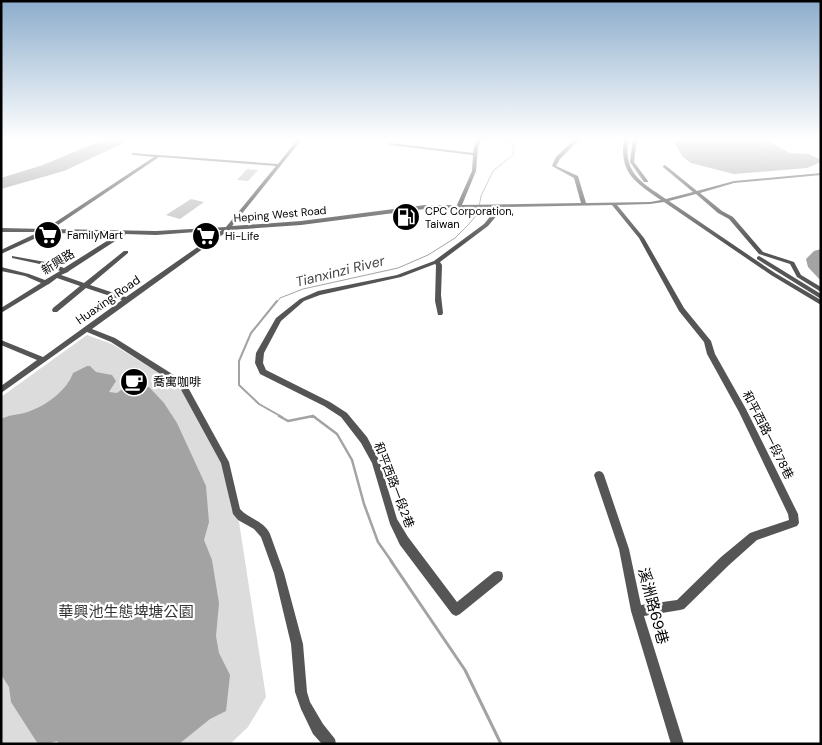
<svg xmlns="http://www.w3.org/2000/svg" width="822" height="745" viewBox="0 0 822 745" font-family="'DM Sans','Noto Sans TC',sans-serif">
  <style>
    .green { fill: #dcdcdc }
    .water { fill: #a3a3a3 }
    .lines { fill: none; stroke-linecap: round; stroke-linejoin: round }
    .stream-far3 { stroke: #a3a3a3; stroke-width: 1 }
    .stream-far2 { stroke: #a3a3a3; stroke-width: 2 }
    .stream-far1 { stroke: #a3a3a3; stroke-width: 2.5 }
    .stream { stroke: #a3a3a3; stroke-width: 3 }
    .building { fill: #c4c4c4 }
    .minor { fill: #555; fill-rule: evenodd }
    .labels { text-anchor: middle; stroke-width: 4.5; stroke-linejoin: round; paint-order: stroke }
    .far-poi-label { font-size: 11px; fill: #000; stroke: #fff; text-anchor: start }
    .far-street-label { font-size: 11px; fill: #000; stroke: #fff }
    .street-label { font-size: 12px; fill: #000; stroke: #fff }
    .poi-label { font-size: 12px; fill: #000; stroke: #fff; text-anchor: start }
    .water-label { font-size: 14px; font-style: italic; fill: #444; stroke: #fff }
    .near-street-label { font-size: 15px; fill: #000; stroke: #fff }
    .near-park-label { font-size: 15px; fill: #333; stroke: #fff }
  </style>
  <rect width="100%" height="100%" fill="#fff"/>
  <polygon class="green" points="87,335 112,344 172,381 183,391 223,461 231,508 239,522 266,697 248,727 230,744 1,744 1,397"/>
  <g class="water">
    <polygon points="105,139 132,139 64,171 1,189 1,178 43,165"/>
    <polygon points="672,139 764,139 790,153 809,154 821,160 821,162 807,168 734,174 691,163 683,157"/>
    <polygon points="821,249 821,281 808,267 806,259 814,251"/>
    <path d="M87,366H90L96,372L112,375L116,381L109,392L117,393L125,387L135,390V394H143L147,387H149L164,403L177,423L206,486L209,522L204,540L212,560L219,603L216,636L219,653L230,675L226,711L210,719L179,744H59L57,741L48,744H38L11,702L9,687L2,676L1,419C9,415 16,415 24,413C43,408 67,391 73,373Z"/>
  </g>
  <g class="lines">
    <g class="stream-far3">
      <polyline points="1,142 6,139"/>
      <polyline points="276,303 280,298 303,289 398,268 428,255 455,238 469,224 478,213 481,196 493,171 513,155 514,147 508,139"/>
    </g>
    <g class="stream-far2">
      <polyline points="277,301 251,333 239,361 239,385 259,404 282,417"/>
      <polyline points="307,417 315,417"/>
    </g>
    <g class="stream-far1">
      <polyline points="279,416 288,421 313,416"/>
      <polyline points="313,416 337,434 352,460 364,504 378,542 392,562"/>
    </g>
    <polyline class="stream" points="391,561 465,670 501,744"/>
  </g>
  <g class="building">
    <polygon points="247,169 258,170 248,181 237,180"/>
    <polygon points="191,199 204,202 180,219 166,215"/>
  </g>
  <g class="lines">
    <g class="minor">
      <path d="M298,139H302L232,226L301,221L425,205H457L472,171L473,155L390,145L389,144L391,143L473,153L474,147L478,139H482L478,147L476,171L462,205L581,203L574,178L552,166L556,157L575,139H580L560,159L556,166L578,176L586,203L650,202L661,200C635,182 619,173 624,139H628C624,174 640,181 666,199L693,192L663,167V166L665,165L697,191L734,181L821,173V175L734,183L700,193L722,211L733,217L763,252L794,262L801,275L821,287V292L797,277L790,264L759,254L729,219L718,213L696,194L669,201L775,273L821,300V305L771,275L664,202L650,204L617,205L644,238L684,308L711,341L715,354L746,409L798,514L799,523L797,526L757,540L729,565L684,609L680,610L644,616L684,744H671L631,611L619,549L594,475L596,472L599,471L602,472L604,475L629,549L641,605L677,600L721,557L750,533L789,520L788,514L739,412L707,354L704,342L679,311L639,238L612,205L504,207L488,226L440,262L442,265L441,295L443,313L442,315H438L435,301L436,265L435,264L401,277L320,295L304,301L281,321L264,353L263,363L266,370L330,402L347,413L367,437L379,460L397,519L408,537L457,602L494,572L498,571L502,572L503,576L502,580L460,614L456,616L452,614L400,545L390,524L372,463L361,443L341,417L324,406L260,374L255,363L256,353L276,318L300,299L318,291L397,275L434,261L484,224L498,207L425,209L301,225L229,230L92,329L115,338L185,382L229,462L240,509C249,519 264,521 270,534L284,573L303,644L307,692L310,702L323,724L335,739L336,744H322L313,734L301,709L295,692L291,644L274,573L261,537L254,529L238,520L233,514L221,463L179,386L111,342L87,332L1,393V386L37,360L1,345V340L43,357L122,300L86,288L57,312H53L52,310L53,308L80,286L57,278L49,284L47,285L1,313V308L41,283L25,276L1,271V267L29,274L45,280L60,271L49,266L12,258V256L51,263L64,268L118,234L47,233L1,254V250L39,232H1V228L45,229L154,157L134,155H132V153L278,164ZM159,157L276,166L226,227L156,231L52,229ZM222,230L126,297L90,285L128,253V251H124L84,283L61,275L68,272L69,271L126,234L156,235Z"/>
      <polygon points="633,139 637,139 634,162 648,181 648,182 644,182 630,162"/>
      <polygon points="759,256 821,294 821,299 757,259 757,257"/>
    </g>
  </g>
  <linearGradient id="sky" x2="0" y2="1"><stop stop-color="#8cadcc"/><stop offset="0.57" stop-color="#fff"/><stop offset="1" stop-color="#fff" stop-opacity="0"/></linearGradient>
  <rect width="822" height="244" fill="url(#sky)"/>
  <defs>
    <g id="fuel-disc" transform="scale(1.4375)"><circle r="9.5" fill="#000" stroke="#fff"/><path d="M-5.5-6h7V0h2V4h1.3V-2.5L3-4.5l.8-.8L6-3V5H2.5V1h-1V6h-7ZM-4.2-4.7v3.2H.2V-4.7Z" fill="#fff"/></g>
    <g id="supermarket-disc" transform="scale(1.4375)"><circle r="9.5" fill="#000" stroke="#fff"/><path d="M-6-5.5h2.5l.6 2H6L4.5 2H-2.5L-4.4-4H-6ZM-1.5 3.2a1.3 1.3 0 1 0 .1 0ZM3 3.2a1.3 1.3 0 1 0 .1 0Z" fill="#fff"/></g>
    <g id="cafe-disc" transform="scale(1.4375)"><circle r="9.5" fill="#000" stroke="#fff"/><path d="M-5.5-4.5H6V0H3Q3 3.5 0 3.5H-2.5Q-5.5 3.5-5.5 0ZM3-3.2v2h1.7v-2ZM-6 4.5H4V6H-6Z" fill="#fff"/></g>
  </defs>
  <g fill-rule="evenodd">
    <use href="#fuel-disc" x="406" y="217"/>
    <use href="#supermarket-disc" x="48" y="235"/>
    <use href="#supermarket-disc" x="206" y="236"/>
    <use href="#cafe-disc" x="134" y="382"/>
  </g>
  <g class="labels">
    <g class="far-poi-label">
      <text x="425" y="215">CPC Corporation,<tspan x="425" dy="13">Taiwan</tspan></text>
      <text x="67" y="239">FamilyMart</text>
      <text x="225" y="240">Hi-Life</text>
    </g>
    <g class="far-street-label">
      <text transform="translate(280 214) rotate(-5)" y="4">Heping West Road</text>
    </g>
    <g class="street-label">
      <text transform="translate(58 262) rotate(-32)" y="4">新興路</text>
      <text transform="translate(108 300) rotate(-35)" y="4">Huaxing Road</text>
      <text transform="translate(768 435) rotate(63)" y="4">和平西路一段78巷</text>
      <text transform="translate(394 485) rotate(69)" y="4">和平西路一段2巷</text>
    </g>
    <g class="poi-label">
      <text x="153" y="386">喬寓咖啡</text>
    </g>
    <g class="water-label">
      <text transform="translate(340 271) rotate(-14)" y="5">Tianxinzi River</text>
    </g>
    <g class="near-street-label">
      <text transform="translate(653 606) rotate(75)" y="5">溪洲路69巷</text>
    </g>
    <g class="near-park-label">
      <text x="126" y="617">華興池生態埤塘公園</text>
    </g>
  </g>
  <rect width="822" height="745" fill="none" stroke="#000000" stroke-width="5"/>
</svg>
